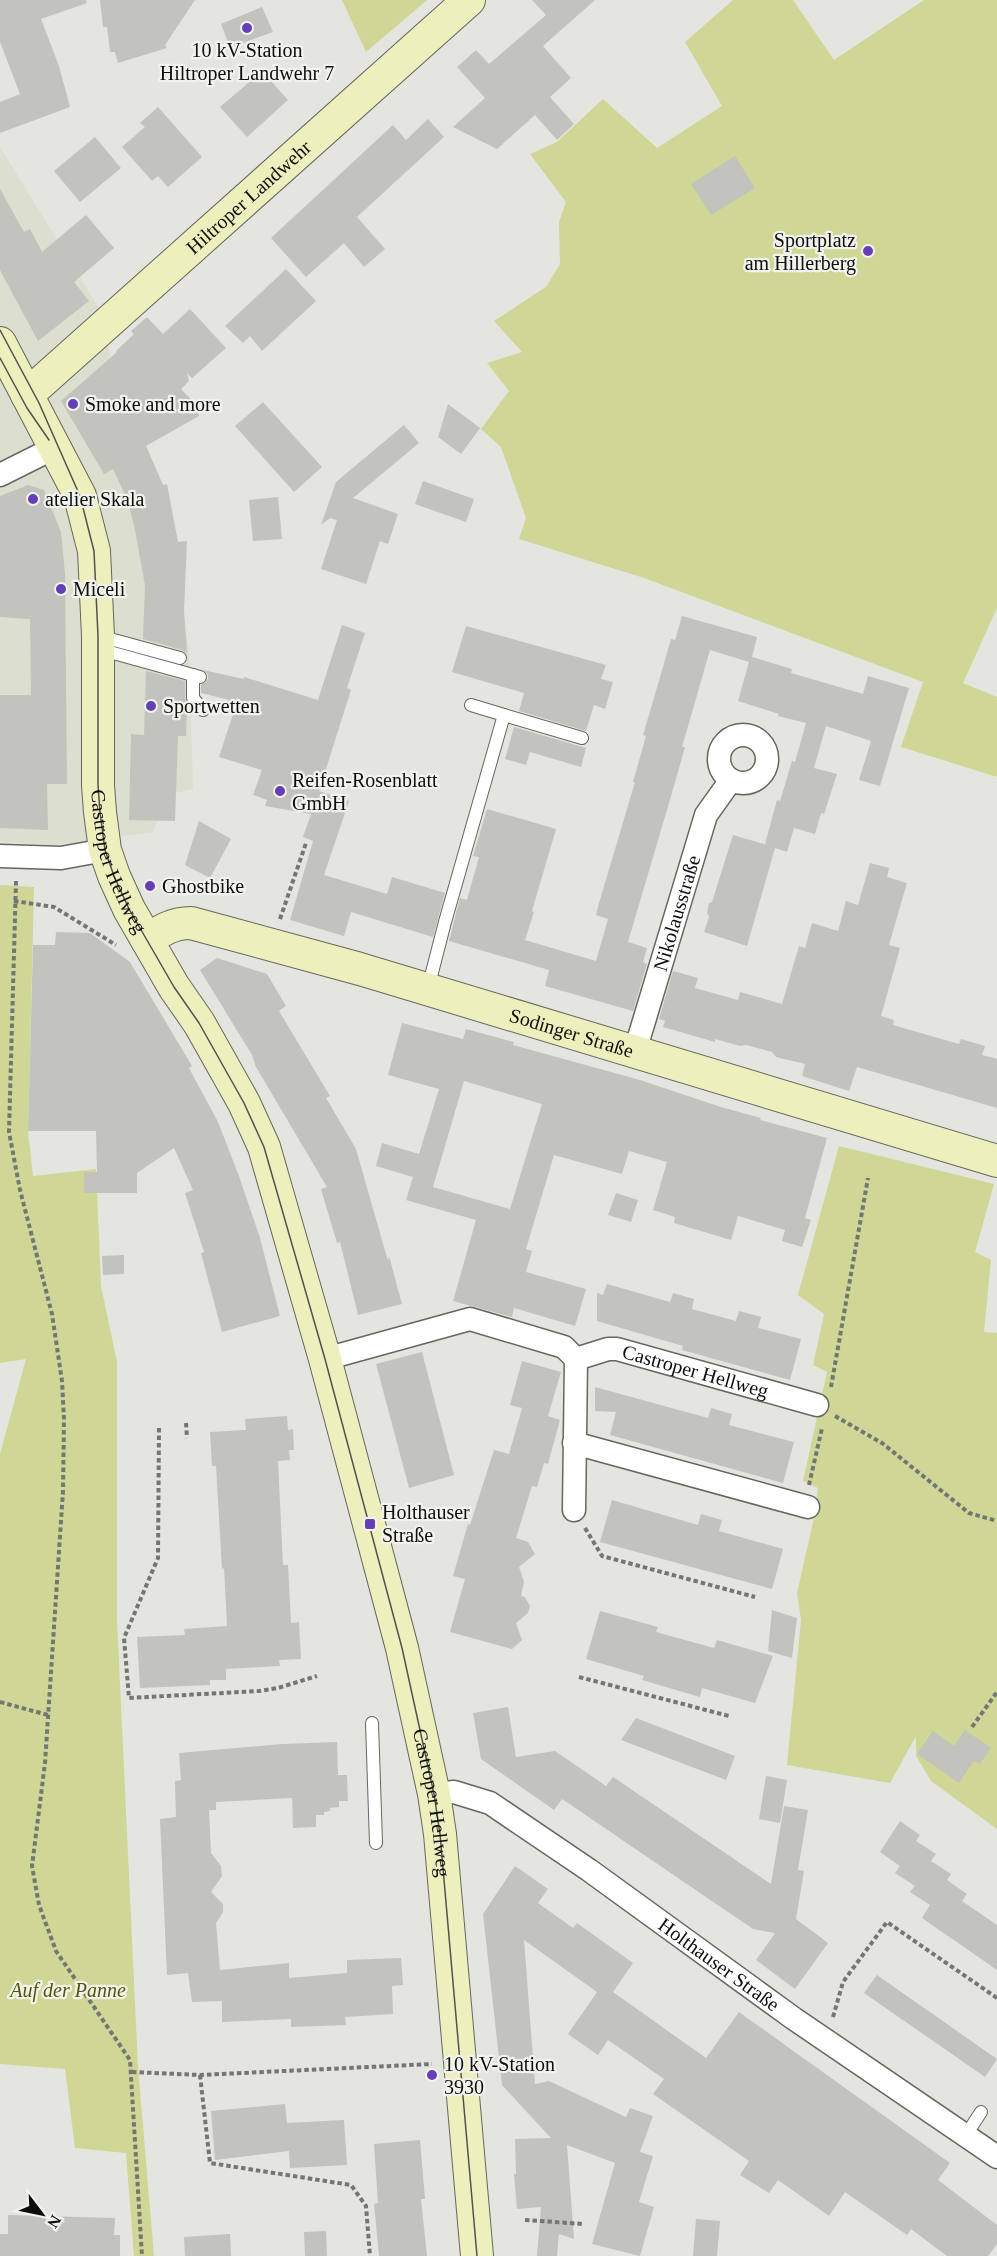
<svg xmlns="http://www.w3.org/2000/svg" width="997" height="2256" viewBox="0 0 997 2256" font-family="Georgia,serif">
  <style>
    .built { fill: #dcded0 }
    .green { fill: #d0d696 }
    .building { fill: #c2c3bd; fill-rule: evenodd }
    .lines { fill: none; stroke-linecap: round; stroke-linejoin: round }
    .lane-casing { stroke: #666661; stroke-width: 14 }
    .street-casing { stroke: #666661; stroke-width: 25 }
    .secondary-casing { stroke: #666661; stroke-width: 34 }
    .path { stroke: #757672; stroke-width: 4; stroke-dasharray: 4.5 3; stroke-linecap: butt }
    .lane { stroke: #fff; stroke-width: 12 }
    .street { stroke: #fff; stroke-width: 22 }
    .secondary { stroke: #edefbc; stroke-width: 32 }
    .tram { stroke: #51524f; stroke-width: 1.5 }
    .poi-dot { fill: #653fb7; stroke: #f2f3ec; stroke-width: 2 }
    .labels { text-anchor: middle; stroke-width: 4.5; stroke-linejoin: round; paint-order: stroke }
    .poi-label { font-size: 20px; fill: #0e0f0d; stroke: #f2f3ec; text-anchor: start }
    .street-label { font-size: 20px; fill: #0e0f0d; stroke: #f2f3ec }
    .park-label { font-size: 20px; font-style: italic; fill: #53570c; stroke: #f2f3ec }
  </style>
  <rect width="100%" height="100%" fill="#e4e5df"/>
  <polygon class="built" points="0,147 99,308 111,359 149,452 189,648 193,789 167,795 153,832 55,845 0,842"/>
  <g class="green">
    <polygon points="342,0 427,0 366,52"/>
    <polygon points="733,0 793,0 834,60 924,0 997,0 997,608 963,683 997,697 997,777 901,747 923,682 644,578 519,539 526,518 501,447 481,429 509,391 487,363 522,352 494,321 546,287 560,264 559,222 566,202 530,154 557,142 603,99 657,148 722,106 685,42"/>
    <polygon points="0,885 34,887 28,1132 33,1176 96,1169 101,1286 117,1362 117,1620 138,2067 154,2256 134,2256 126,2153 75,2148 65,2069 0,2064 0,1454 26,1359 0,1363"/>
    <polygon points="839,1146 994,1184 975,1252 991,1260 984,1332 997,1333 997,1829 931,1781 916,1756 916,1736 890,1783 787,1765 801,1620 797,1593 814,1518 818,1488 803,1481 827,1372 813,1365 824,1314 798,1295"/>
  </g>
  <g class="building">
    <polygon points="0,0 86,0 87,3 41,19 59,66 70,107 0,133 0,102 20,94 0,42"/>
    <polygon points="100,0 195,0 165,45 167,48 118,63 115,52 110,52 107,27 103,27"/>
    <polygon points="532,0 595,0 543,46 571,78 550,97 574,124 557,140 535,115 497,149 453,127 485,98 457,67 476,50 489,64 546,15"/>
    <polygon points="262,7 273,32 237,45 229,45 221,24"/>
    <polygon points="262,71 288,100 247,137 220,107"/>
    <polygon points="158,107 202,157 168,187 158,176 152,181 122,147 145,127 140,123"/>
    <polygon points="428,119 444,137 357,217 385,249 364,267 344,243 306,277 271,238 393,125 406,140"/>
    <polygon points="95,137 121,168 80,202 54,171"/>
    <polygon points="735,156 755,188 711,215 691,184"/>
    <polygon points="0,189 24,232 30,229 42,252 86,215 114,248 74,282 89,301 38,341 0,270"/>
    <polygon points="286,269 316,301 262,351 250,336 243,343 225,326"/>
    <polygon points="190,309 226,348 192,378 187,373 189,381 181,389 196,405 199,416 146,446 163,485 167,484 178,542 187,541 184,611 187,653 182,650 143,639 145,585 135,530 128,501 113,469 104,474 61,401 117,352 116,351 134,334 131,331 147,317 163,334"/>
    <polygon points="263,402 322,467 294,492 235,426"/>
    <polygon points="448,404 480,428 461,454 438,437"/>
    <polygon points="404,425 419,443 353,498 398,514 388,544 380,541 366,584 321,569 337,520 330,518 321,525 336,482"/>
    <polygon points="423,481 474,499 466,522 415,504"/>
    <polygon points="28,485 44,490 61,532 65,574 67,784 47,784 48,830 0,828 0,695 31,695 30,619 0,617 0,496"/>
    <polygon points="278,497 282,539 253,541 249,500"/>
    <polygon points="682,616 757,637 752,657 792,669 791,673 863,694 868,676 909,688 880,786 859,780 871,741 826,726 814,768 837,774 824,814 821,813 815,834 794,828 787,852 775,848 747,946 704,932 709,917 707,913 709,903 712,902 733,835 774,847 765,844 777,800 780,801 792,761 795,762 806,723 778,716 779,714 738,701 749,662 710,650 682,747 685,747 674,786 628,942 647,948 643,962 647,964 633,1011 545,986 549,970 449,941 460,898 467,900 479,857 473,856 487,809 556,829 532,911 534,912 525,940 596,961 608,919 596,915 599,903 635,782 633,782 646,736 643,735 660,677 671,639 675,640"/>
    <polygon points="342,625 365,633 347,688 351,690 319,791 349,801 324,875 387,894 392,877 445,893 433,937 351,912 344,936 290,920 313,841 303,837 311,814 265,806 267,800 253,795 262,770 219,757 237,702 201,693 201,685 208,679 208,674 203,670 244,679 244,677 318,700"/>
    <polygon points="466,626 606,665 601,679 613,682 605,709 594,705 586,731 519,711 524,693 452,672"/>
    <polygon points="146,671 185,681 185,698 187,704 186,736 178,736 175,821 129,820 131,734 144,735"/>
    <polygon points="514,727 586,748 581,767 530,752 526,765 505,759"/>
    <polygon points="199,821 231,839 210,878 185,865"/>
    <polygon points="870,863 889,868 887,877 907,883 889,945 900,948 881,1016 894,1020 893,1025 959,1044 961,1039 985,1046 982,1055 997,1059 997,1108 857,1067 849,1091 802,1076 805,1064 776,1057 772,1052 746,1045 740,1046 715,1039 715,1042 663,1027 665,1021 659,1019 673,971 698,978 695,988 738,1000 740,992 782,1004 799,946 805,948 812,923 838,931 846,901 858,905"/>
    <polygon points="56,932 90,933 130,962 192,1066 189,1068 218,1122 239,1176 260,1238 280,1316 222,1332 201,1253 204,1252 185,1193 193,1190 174,1148 137,1173 137,1193 84,1193 84,1172 97,1172 96,1131 28,1131 33,945 55,945"/>
    <polygon points="217,958 267,974 286,1006 279,1011 330,1096 326,1098 356,1149 388,1261 389,1256 402,1304 358,1315 340,1242 337,1243 321,1189 327,1187 256,1067 252,1055 200,970"/>
    <path d="M402,1023L463,1039L466,1029L514,1042L513,1045L640,1080L721,1107L761,1118L760,1120L827,1138L805,1218L811,1220L802,1247L782,1241L785,1230L738,1216L731,1240L674,1223L675,1217L653,1210L667,1162L629,1151L622,1174L554,1155L526,1249L532,1251L526,1272L586,1289L575,1326L514,1308L512,1317L453,1301L476,1220L406,1200L413,1177L376,1166L382,1143L419,1154L439,1089L388,1075ZM464,1081L542,1104L510,1209L433,1187Z"/>
    <polygon points="616,1193 638,1200 631,1222 608,1215"/>
    <polygon points="124,1255 124,1274 103,1275 102,1256"/>
    <polygon points="607,1284 670,1302 673,1293 694,1299 692,1309 736,1321 739,1311 761,1317 758,1328 801,1339 790,1380 682,1350 683,1346 597,1321 597,1293 603,1295"/>
    <polygon points="422,1352 454,1475 409,1488 376,1364"/>
    <polygon points="522,1361 561,1372 548,1416 560,1420 548,1464 544,1463 537,1487 532,1486 516,1538 528,1542 535,1554 519,1567 524,1582 521,1596 525,1597 530,1606 528,1613 516,1623 522,1640 512,1649 450,1632 465,1579 453,1576 468,1524 470,1525 494,1450 509,1454 522,1408 510,1405"/>
    <polygon points="595,1387 708,1418 711,1408 732,1414 729,1425 794,1442 783,1483 610,1435 616,1412 595,1411"/>
    <polygon points="287,1416 288,1430 293,1429 294,1450 289,1450 290,1460 278,1461 283,1565 288,1565 291,1623 299,1622 301,1659 279,1660 280,1666 226,1669 226,1680 210,1680 210,1685 140,1688 137,1637 185,1635 184,1629 227,1626 224,1568 222,1569 216,1466 212,1466 210,1432 246,1430 245,1419"/>
    <polygon points="612,1500 698,1525 701,1514 722,1520 719,1531 783,1549 772,1589 600,1542"/>
    <polygon points="772,1610 797,1618 792,1658 768,1651"/>
    <polygon points="600,1611 658,1627 656,1632 714,1648 717,1640 773,1656 755,1703 702,1688 700,1697 642,1680 644,1676 586,1659"/>
    <polygon points="508,1707 516,1757 555,1751 606,1786 613,1777 771,1884 784,1806 808,1810 798,1870 804,1871 796,1919 828,1943 795,1989 756,1960 775,1933 753,1929 562,1799 554,1810 481,1759 473,1713"/>
    <polygon points="636,1718 735,1756 726,1780 621,1740"/>
    <polygon points="965,1730 991,1748 980,1764 974,1761 959,1783 917,1754 933,1731 954,1746"/>
    <polygon points="337,1742 338,1775 347,1775 348,1801 339,1801 339,1807 330,1808 330,1811 324,1812 324,1815 316,1815 316,1827 293,1828 292,1798 216,1802 216,1810 209,1810 211,1853 221,1866 222,1876 211,1892 223,1904 223,1912 216,1923 220,1970 289,1963 289,1978 347,1973 347,1960 401,1958 403,1985 392,1986 393,2014 345,2017 346,2025 291,2027 291,2019 222,2022 222,2001 192,2002 188,1973 167,1975 160,1819 176,1817 175,1781 181,1780 179,1753 283,1744"/>
    <polygon points="766,1776 787,1780 780,1823 759,1819"/>
    <polygon points="900,1821 920,1835 916,1841 936,1854 931,1861 951,1874 947,1880 967,1894 962,1901 997,1925 997,1970 922,1918 930,1905 910,1892 915,1886 895,1873 900,1866 880,1852"/>
    <polygon points="515,1866 548,1889 538,1903 573,1928 577,1923 633,1963 613,1992 706,2058 739,2012 950,2163 938,2180 997,2225 997,2244 988,2256 947,2256 911,2229 907,2235 845,2192 829,2216 778,2180 769,2193 740,2175 749,2161 653,2094 664,2079 608,2040 598,2055 568,2034 597,1992 524,1940 535,2084 549,2081 626,2117 630,2108 653,2116 640,2152 653,2156 639,2202 654,2207 640,2256 592,2244 615,2163 567,2145 574,2239 559,2234 557,2256 537,2256 541,2207 517,2209 514,2174 516,2174 515,2139 551,2138 502,2085 483,1914"/>
    <polygon points="877,1975 997,2059 985,2077 864,1993"/>
    <polygon points="285,2104 287,2123 344,2120 347,2165 290,2168 289,2151 215,2160 211,2111"/>
    <polygon points="420,2140 425,2199 421,2199 427,2256 379,2256 374,2204 378,2203 374,2144"/>
    <polygon points="8,2215 115,2218 114,2235 120,2235 120,2256 0,2256 0,2234 8,2234"/>
    <polygon points="696,2219 720,2221 717,2256 693,2256"/>
    <polygon points="326,2231 327,2256 305,2256 304,2232"/>
    <polygon points="230,2234 231,2256 185,2256 184,2237"/>
  </g>
  <g class="lines">
    <g class="lane-casing">
      <g id="lane">
        <polyline points="99,636 180,658"/>
        <polyline points="99,649 200,677"/>
        <polyline points="193,675 193,698 203,710"/>
        <polyline points="471,705 504,715"/>
        <polyline points="428,988 445,922 504,715 582,738"/>
        <polyline points="372,1723 376,1843"/>
        <polyline points="966,2135 981,2112"/>
      </g>
    </g>
    <g class="street-casing">
      <g id="street">
        <polyline points="0,475 56,447"/>
        <circle cx="743" cy="759" r="24"/>
        <polyline points="0,856 61,858 105,850"/>
        <path id="s1" d="M635,1051L706,815L731,780"/>
        <polyline points="325,1359 470,1319 564,1347 576,1359 574,1510"/>
        <path id="s2" d="M576,1359L608,1349H617L817,1405"/>
        <polyline points="574,1443 808,1507"/>
        <path id="s3" d="M434,1794L454,1792L490,1803L589,1870L793,2018L997,2157"/>
      </g>
    </g>
    <g class="secondary-casing">
      <g id="secondary">
        <polyline points="0,343 80,496 94,551 98,636 98,785 100,812 105,850 114,876 129,909 174,987 199,1023 244,1103 264,1147 325,1359 402,1648 434,1794 440,1834 477,2256"/>
        <path id="s4" d="M27,395L469,0"/>
        <path id="s5" d="M147,940C162,930 173,923 191,923L360,969L997,1161"/>
      </g>
    </g>
    <g class="path">
      <polyline points="16,881 9,1132 20,1190 52,1314 62,1381 64,1419 63,1491 45,1763 32,1866 39,1905 56,1951 130,2060 142,2256"/>
      <polyline points="14,901 54,907 116,945"/>
      <polyline points="280,919 306,843"/>
      <polyline points="831,1387 868,1178"/>
      <polyline points="835,1416 882,1443 969,1513 997,1521"/>
      <polyline points="186,1423 187,1438"/>
      <polyline points="159,1428 158,1558 124,1638 129,1698 259,1691 278,1688 317,1676"/>
      <polyline points="809,1485 822,1428"/>
      <polyline points="585,1528 602,1556 755,1597"/>
      <polyline points="579,1677 729,1716"/>
      <polyline points="0,1702 48,1715"/>
      <polyline points="972,1727 997,1692"/>
      <polyline points="833,2017 843,1982 887,1922 997,1998"/>
      <polyline points="132,2072 200,2075 432,2064"/>
      <polyline points="200,2075 210,2163 351,2185 366,2206 370,2256"/>
      <polyline points="525,2220 583,2224"/>
    </g>
    <use href="#lane" class="lane"/>
    <use href="#street" class="street"/>
    <use href="#secondary" class="secondary"/>
    <g class="tram">
      <path id="s6" d="M0,330L39,403L80,496L94,551L98,636V785L100,812L105,850L114,876L129,909L174,987L199,1023L244,1103L264,1147L325,1359L402,1648L434,1794L440,1834L477,2256"/>
      <polyline points="0,358 27,408 49,440"/>
    </g>
  </g>
  <g class="poi-dot">
    <circle cx="247" cy="28" r="6"/>
    <circle cx="868" cy="251" r="6"/>
    <circle cx="73" cy="404" r="6"/>
    <circle cx="33" cy="499" r="6"/>
    <circle cx="61" cy="589" r="6"/>
    <circle cx="151" cy="706" r="6"/>
    <circle cx="280" cy="791" r="6"/>
    <circle cx="150" cy="886" r="6"/>
    <rect x="364" y="1518" width="12" height="12" rx="3"/>
    <circle cx="432" cy="2075" r="6"/>
  </g>
  <g class="labels">
    <g class="poi-label">
      <text x="247" y="57" text-anchor="middle">10 kV-Station<tspan x="247" dy="23">Hiltroper Landwehr 7</tspan></text>
      <text x="856" y="247" text-anchor="end">Sportplatz<tspan x="856" dy="23">am Hillerberg</tspan></text>
      <text x="85" y="411">Smoke and more</text>
      <text x="45" y="506">atelier Skala</text>
      <text x="73" y="596">Miceli</text>
      <text x="163" y="713">Sportwetten</text>
      <text x="292" y="787">Reifen-Rosenblatt<tspan x="292" dy="23">GmbH</tspan></text>
      <text x="162" y="893">Ghostbike</text>
      <text x="382" y="1519">Holthauser<tspan x="382" dy="23">Straße</tspan></text>
      <text x="444" y="2071">10 kV-Station<tspan x="444" dy="23">3930</tspan></text>
    </g>
    <g class="street-label">
      <text dy="7" stroke="none"><textPath href="#s4" startOffset="297">Hiltroper Landwehr</textPath></text>
      <text dy="7" stroke="none"><textPath href="#s6" startOffset="555">Castroper Hellweg</textPath></text>
      <text dy="7" stroke="none"><textPath href="#s1" startOffset="144">Nikolausstraße</textPath></text>
      <text dy="7" stroke="none"><textPath href="#s5" startOffset="444">Sodinger Straße</textPath></text>
      <text dy="7" stroke="none"><textPath href="#s2" startOffset="124">Castroper Hellweg</textPath></text>
      <text dy="7" stroke="none"><textPath href="#s6" startOffset="1556">Castroper Hellweg</textPath></text>
      <text dy="7" stroke="none"><textPath href="#s3" startOffset="338">Holthauser Straße</textPath></text>
    </g>
    <g class="park-label">
      <text x="68" y="1997">Auf der Panne</text>
    </g>
  </g>
  <g transform="translate(42 2214) rotate(122)" stroke="#f2f3ec" stroke-width="4.5" paint-order="stroke">
  <path d="M0-4.5L10 22L0 15L-10 22Z" fill="#0e0f0d"/>
  <text y="-9" font-size="16" font-weight="bold" text-anchor="middle" fill="#0e0f0d">N</text>
  </g>
</svg>
